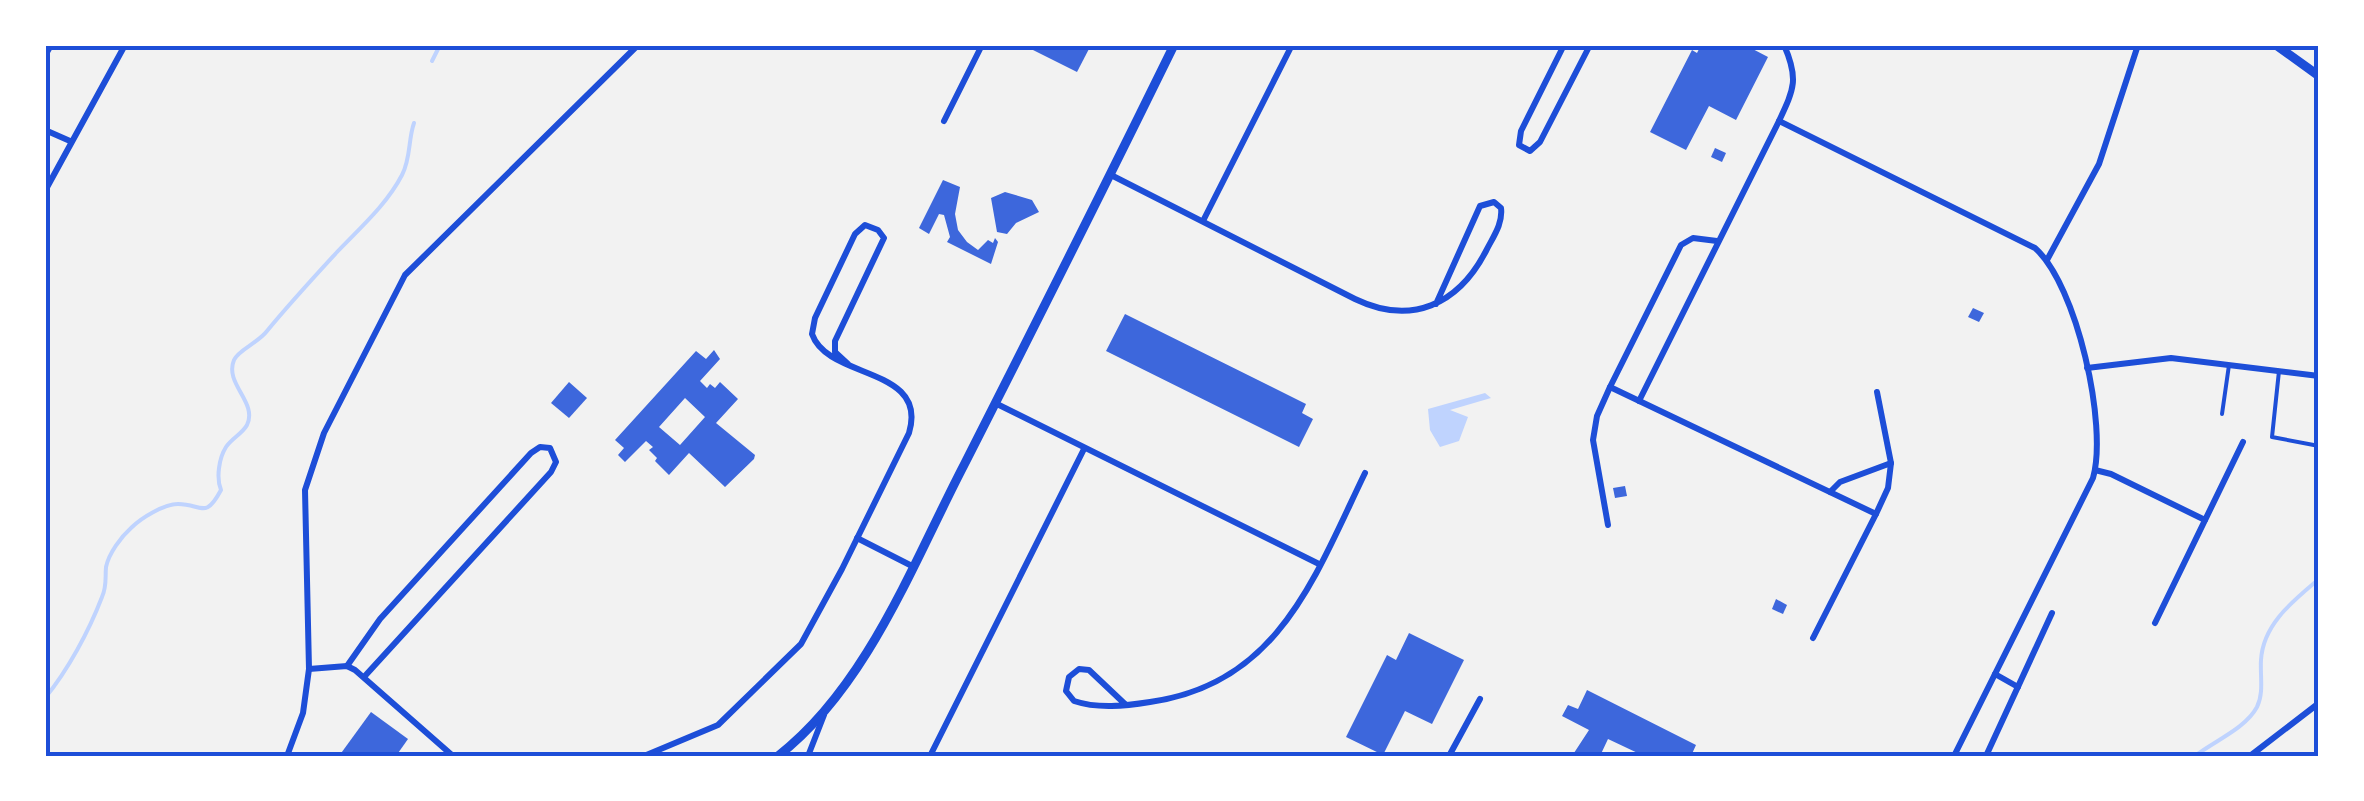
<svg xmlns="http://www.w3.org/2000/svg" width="2364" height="801" viewBox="0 0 2364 801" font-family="'DM Sans',sans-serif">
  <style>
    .water { fill: #bfd3fe }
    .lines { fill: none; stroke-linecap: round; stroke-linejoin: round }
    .stream { stroke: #bfd3fe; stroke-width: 4 }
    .building { fill: #3d67dc; fill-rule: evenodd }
    .service { stroke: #1d4ed8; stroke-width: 4 }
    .minor { stroke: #1d4ed8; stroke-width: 6 }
    .tertiary { stroke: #1d4ed8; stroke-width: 9 }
    .neatline { fill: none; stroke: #1d4ed8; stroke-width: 4 }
  </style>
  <rect width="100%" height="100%" fill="#f2f2f2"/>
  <polygon class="water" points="1485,393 1491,398 1450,410 1468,417 1459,441 1440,447 1430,430 1428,409"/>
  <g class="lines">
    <g class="stream">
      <polyline points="432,61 440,45"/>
      <path d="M45,698C68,670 89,631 102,597C107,586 105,578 106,567C109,553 121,537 131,528C141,518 164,504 178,504C202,504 205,520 221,490C216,478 219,458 226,447C232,438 242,434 247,425C258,402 224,384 234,360C238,350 258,343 267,331C290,303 314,277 338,251C361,227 387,204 402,175C411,158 408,140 414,123"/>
      <path d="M2195,756C2214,741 2245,729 2257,707C2264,693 2260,676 2261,660C2263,624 2293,601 2319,579"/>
    </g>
  </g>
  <g class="building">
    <polygon points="1023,45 1091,45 1077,72"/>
    <polygon points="1701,45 1745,45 1768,57 1736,120 1709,106 1686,150 1650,132 1692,50 1697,53"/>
    <polygon points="1715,148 1726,153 1722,162 1711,157"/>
    <polygon points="943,180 960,187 955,214 958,230 967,242 978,250 988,240 993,243 995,238 998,242 991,264 947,242 950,237 944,215 939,214 929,234 919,228"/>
    <polygon points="1005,192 1032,200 1039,212 1016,223 1007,234 997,232 991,198"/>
    <polygon points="1973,308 1984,313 1979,322 1968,317"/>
    <polygon points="1125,314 1306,404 1302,413 1313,419 1299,447 1106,351"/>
    <path d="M714,350L720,359L700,381L707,388L710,384L715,388L720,382L738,399L716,423L755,455L754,459L725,487L689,453L669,475L655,461L657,458L649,450L653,447L646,441L625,462L618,455L624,448L615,440L696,351L706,359ZM685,398L705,417L680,445L659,427Z"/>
    <polygon points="569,382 587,398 569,418 551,403"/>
    <polygon points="1625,486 1627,496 1615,498 1613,488"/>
    <polygon points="1776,599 1787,605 1783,614 1772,609"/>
    <polygon points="1409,633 1464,660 1432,724 1405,711 1383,755 1346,737 1387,655 1396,660"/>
    <polygon points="1587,690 1696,745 1691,756 1644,756 1608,739 1600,756 1572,756 1589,730 1562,716 1568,705 1578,709"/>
    <polygon points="371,712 408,739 396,756 339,756"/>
  </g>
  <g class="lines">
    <g class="service">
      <polyline points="2279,371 2272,437 2319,446"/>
      <polyline points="2222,414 2229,365"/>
    </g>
    <g class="minor">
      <polyline points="1564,45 1521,131 1519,145 1530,151 1540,142 1590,45"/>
      <path d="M1784,45C1799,79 1794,89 1779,121L2035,248C2077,285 2108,426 2093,478L1954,756"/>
      <polyline points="46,54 51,45"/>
      <polyline points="944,121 982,45"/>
      <polyline points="45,130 70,141"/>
      <path d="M1111,175L1355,299C1411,326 1458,305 1486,251C1493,237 1503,224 1501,208L1494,202L1480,206L1436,304"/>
      <polyline points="45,191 125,45"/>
      <polyline points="1203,221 1292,45"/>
      <polyline points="1717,241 1693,238 1681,245 1610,387 1876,514 1813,638"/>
      <polyline points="2047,260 2099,164 2138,45"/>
      <polyline points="2087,368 2171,358 2319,376"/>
      <polyline points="1877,392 1891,463"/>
      <polyline points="1639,401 1779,121"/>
      <polyline points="995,403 1319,564"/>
      <polyline points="2095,470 2111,474 2205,520"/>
      <polyline points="1830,492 1840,482 1891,463 1888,488 1876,514"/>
      <polyline points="1608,525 1593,440 1597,416 1610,387"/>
      <polyline points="857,538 912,566"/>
      <polyline points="2155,623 2243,442"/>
      <polyline points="347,666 380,619 531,453 540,447 550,448 556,462 551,472 364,677"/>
      <polyline points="309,669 347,666 355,670 453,756"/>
      <polyline points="1995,674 2018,687"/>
      <path d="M1126,705L1089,670L1079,669L1069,677L1066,691L1074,701C1098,709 1125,706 1150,702C1279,684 1315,576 1365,473"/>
      <polyline points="287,756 303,713 309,669 305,490 324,433 405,275 638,45"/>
      <path d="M644,756L718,725L801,644L842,569L909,433C929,366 828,380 812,334L815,318L855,234L865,225L878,230L884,238L835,341V352L848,364"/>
      <polyline points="808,756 824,715"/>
      <polyline points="930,756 1084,449"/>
      <polyline points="1449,756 1480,699"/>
      <polyline points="1986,756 2052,613"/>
      <polyline points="2250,756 2319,703"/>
    </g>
    <g class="tertiary">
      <polyline points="2276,45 2319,76"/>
      <path d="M778,756C867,687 913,563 964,465C1035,325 1105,186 1174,45"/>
    </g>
  </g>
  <rect width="2364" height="801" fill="none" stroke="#ffffff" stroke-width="95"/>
  <rect x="48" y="48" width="2268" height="706" class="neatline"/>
</svg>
